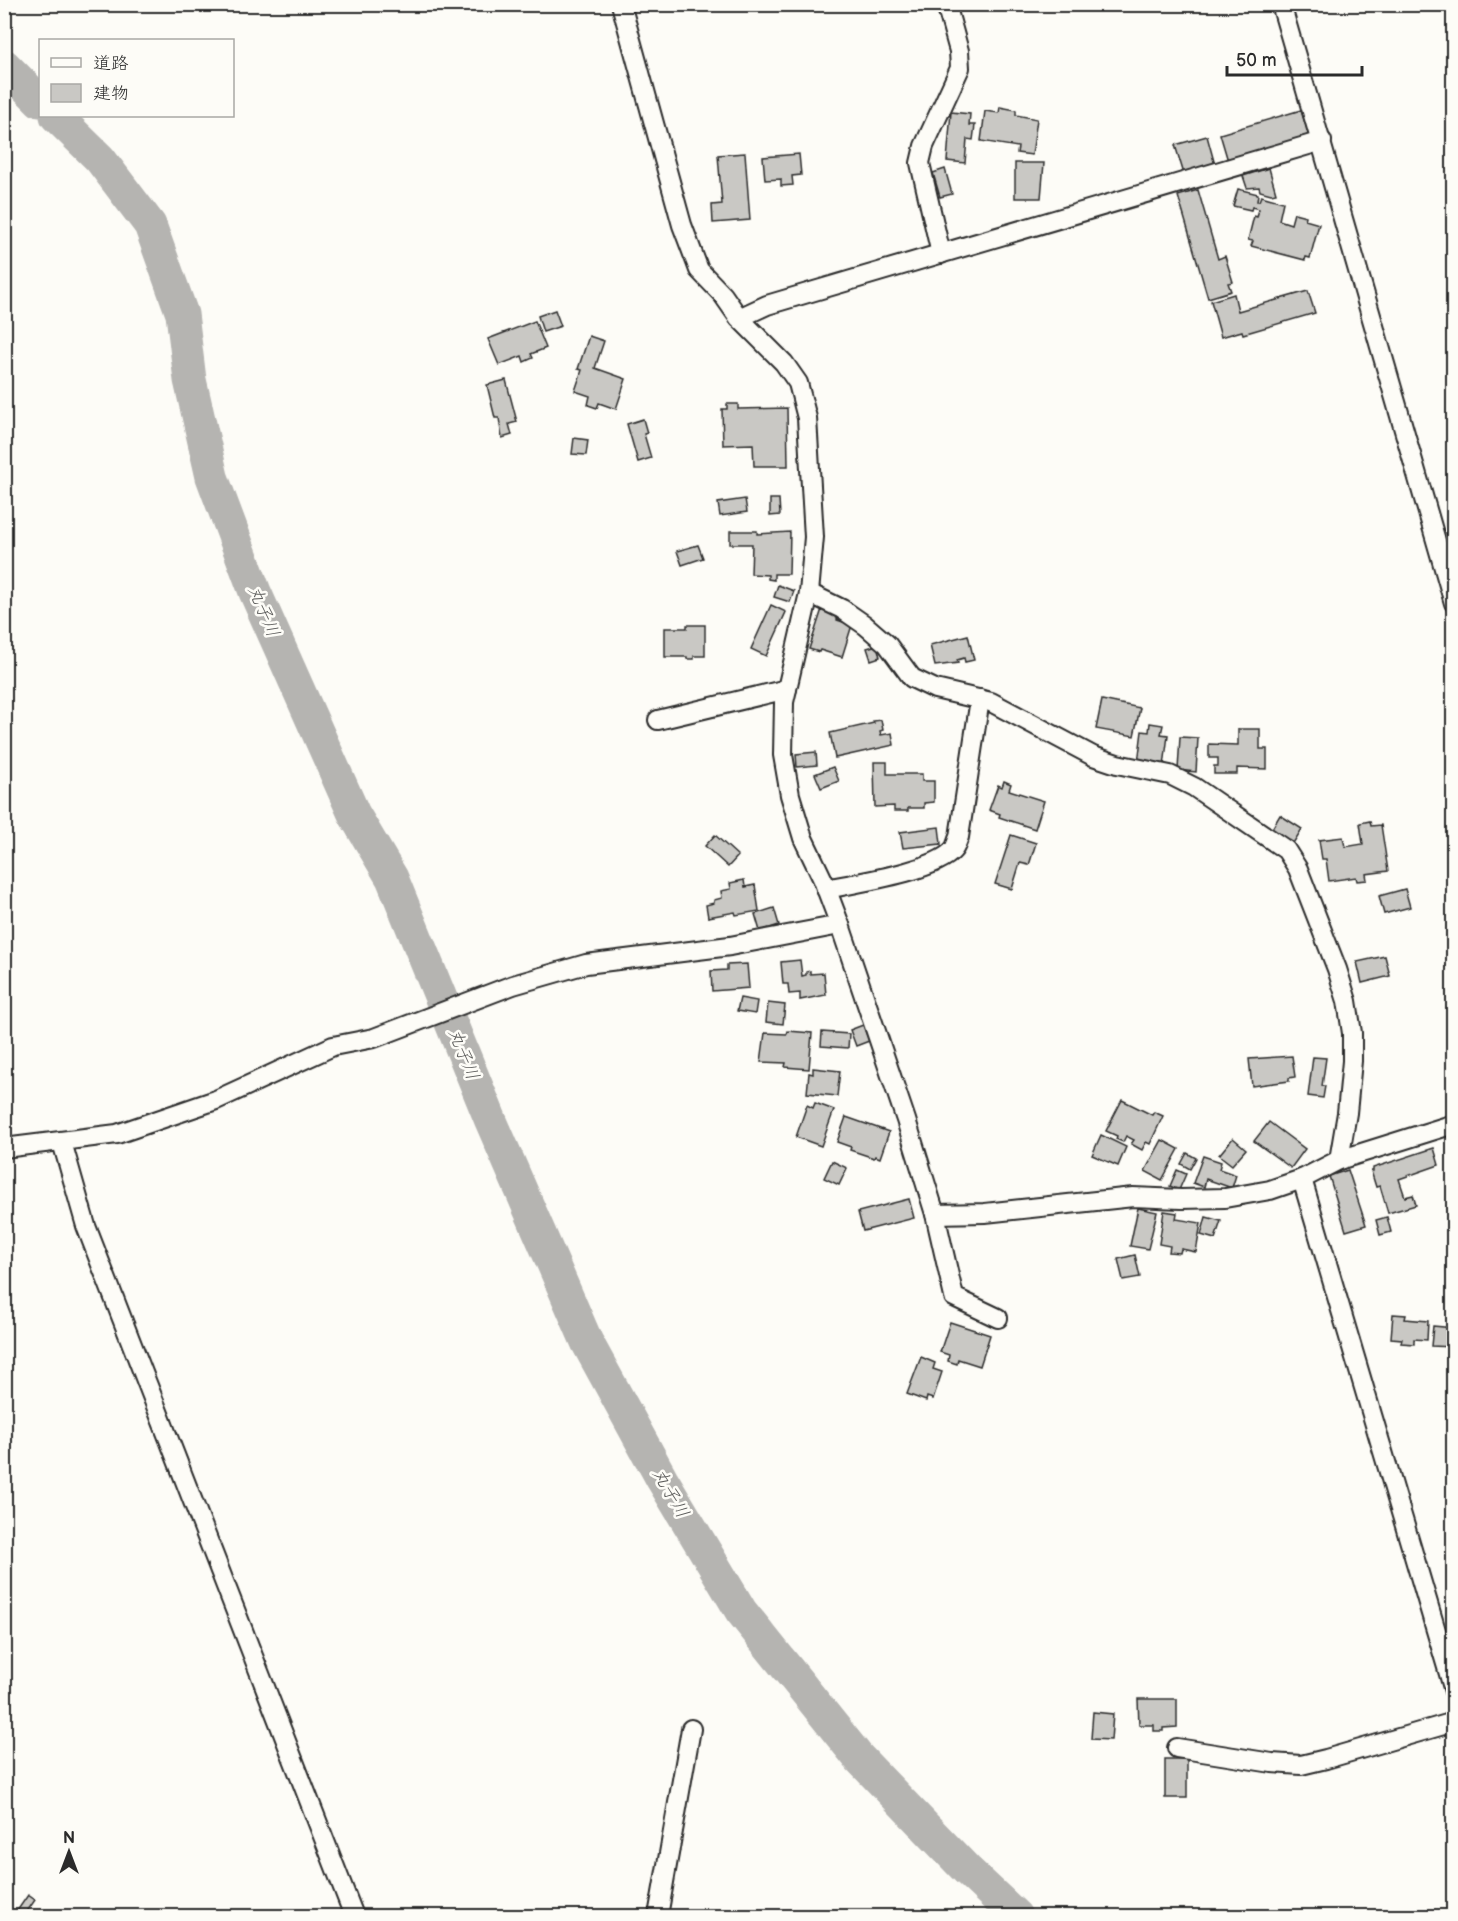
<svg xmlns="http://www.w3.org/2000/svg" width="1458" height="1921" viewBox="0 0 1458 1921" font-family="'Balsamiq Sans','Klee One',sans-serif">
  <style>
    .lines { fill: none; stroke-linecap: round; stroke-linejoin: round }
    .river { stroke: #b5b4b1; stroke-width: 33 }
    .building { fill: #c9c8c4; stroke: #2b2b2b; stroke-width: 1.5 }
    .minor-casing { stroke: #2b2b2b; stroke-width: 22 }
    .minor { stroke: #fdfcf7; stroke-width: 18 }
    .labels { text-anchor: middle; stroke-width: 5; stroke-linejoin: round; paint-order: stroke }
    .water-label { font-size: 18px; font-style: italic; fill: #5b5b5a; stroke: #fdfcf7 }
  </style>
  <rect width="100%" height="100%" fill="#fdfcf7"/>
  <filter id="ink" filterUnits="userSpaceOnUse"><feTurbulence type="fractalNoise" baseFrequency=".0167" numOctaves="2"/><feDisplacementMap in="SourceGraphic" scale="12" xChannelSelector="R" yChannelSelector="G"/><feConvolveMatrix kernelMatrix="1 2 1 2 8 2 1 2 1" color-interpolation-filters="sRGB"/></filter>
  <g filter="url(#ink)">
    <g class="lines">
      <g class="river">
        <polyline points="4,65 40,101"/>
        <polyline points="56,116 100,159 150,225 182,314 190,380 212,477 255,592 354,814 392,878 491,1121 587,1342 662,1479 741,1611 859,1758 967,1870 1016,1916"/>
      </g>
    </g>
    <g class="building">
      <polygon points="1000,107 1016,110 1016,115 1037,119 1032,155 1017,153 1018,147 981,141 985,111 999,113"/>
      <polygon points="1301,110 1309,136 1228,161 1220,134"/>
      <polygon points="951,112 970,114 969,125 975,125 973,140 967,139 965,163 947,161"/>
      <polygon points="1207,136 1215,165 1184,174 1175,145"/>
      <polygon points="745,153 750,220 713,223 712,205 722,204 718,155"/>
      <polygon points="799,154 801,175 792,176 793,185 781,186 781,179 765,180 763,157"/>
      <polygon points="1015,163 1044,163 1041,198 1015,198"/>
      <polygon points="1269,168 1276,193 1271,194 1260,191 1259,187 1247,188 1243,176"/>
      <polygon points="945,169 952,194 940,197 933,173"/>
      <polygon points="1238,189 1258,194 1257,201 1259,201 1261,196 1283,202 1279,220 1291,224 1294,213 1306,216 1305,220 1319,224 1310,258 1306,257 1305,260 1251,246 1253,241 1248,240 1254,216 1257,217 1259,209 1252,207 1251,210 1233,206"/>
      <polygon points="1198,190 1218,259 1225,256 1233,282 1228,283 1231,291 1208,298 1178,196"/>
      <polygon points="1308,291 1315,313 1243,334 1242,331 1221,337 1211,301 1234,294 1238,311"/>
      <polygon points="555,310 561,326 543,332 538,316"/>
      <polygon points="535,321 546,348 531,354 533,358 524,362 522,356 499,365 488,339"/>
      <polygon points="589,336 604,341 595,368 626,379 616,409 599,403 597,408 588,405 590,396 575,391 582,370 578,369"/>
      <polygon points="506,380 517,422 509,424 512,435 502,438 499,418 495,418 487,385"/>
      <polygon points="727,404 738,404 738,409 787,408 788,466 754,466 753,444 723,445 722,409 727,409"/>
      <polygon points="643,419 647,433 644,434 651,458 638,462 627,424"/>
      <polygon points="574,438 588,440 586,455 572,454"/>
      <polygon points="745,499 747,512 720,516 718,503"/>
      <polygon points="770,499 779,499 780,515 770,516"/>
      <polygon points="730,531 757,531 757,534 790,532 789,574 774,574 774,580 768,579 768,575 751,574 752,544 730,544"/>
      <polygon points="698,545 703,558 682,565 677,551"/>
      <polygon points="778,585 794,591 790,602 774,597"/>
      <polygon points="771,605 786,612 766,656 751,649"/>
      <polygon points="822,609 838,615 837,620 852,625 842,657 820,650 819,652 809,649"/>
      <polygon points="687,625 705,625 705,656 694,656 694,659 687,659 687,657 665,657 665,628 687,628"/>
      <polygon points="968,635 974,660 965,662 964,658 957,660 958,663 935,666 930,645"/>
      <polygon points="877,645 880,657 871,660 867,648"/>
      <polygon points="1102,700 1140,708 1134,736 1096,729"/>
      <polygon points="881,720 883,730 880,731 881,735 892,733 894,745 835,758 830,733 874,723 873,721"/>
      <polygon points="1150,723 1163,725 1161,734 1168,735 1164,766 1138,763 1142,731 1149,732"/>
      <polygon points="1238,729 1260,729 1260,749 1267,749 1267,769 1237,768 1237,774 1214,774 1214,766 1218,766 1218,758 1209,758 1209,744 1238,745"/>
      <polygon points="1180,737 1198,738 1196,772 1178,770"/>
      <polygon points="816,752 817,765 797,767 796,754"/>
      <polygon points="874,762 887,762 887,774 922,774 922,781 934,781 934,802 924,803 924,808 908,808 908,811 894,811 894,806 875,807"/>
      <polygon points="833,767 839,781 821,788 815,774"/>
      <polygon points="1004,781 1011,784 1009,790 1044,801 1035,829 999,817 1000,814 989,810 998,785 1002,787"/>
      <polygon points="1280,815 1302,829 1292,845 1270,832"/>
      <polygon points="1370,821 1371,826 1381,825 1388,871 1366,874 1367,880 1357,881 1356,877 1329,881 1326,859 1322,859 1319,840 1343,837 1345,847 1363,844 1360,823"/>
      <polygon points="939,827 941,844 903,848 900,832"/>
      <polygon points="715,835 738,856 728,867 705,846"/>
      <polygon points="1011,835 1036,843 1029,865 1020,863 1012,889 995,884"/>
      <polygon points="744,880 745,887 755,885 759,911 736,915 735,912 708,917 706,905 714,903 714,900 722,898 721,891 731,889 730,883"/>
      <polygon points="1405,889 1410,907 1384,914 1379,896"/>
      <polygon points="774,908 779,925 760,931 755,914"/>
      <polygon points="1385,956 1390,976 1362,983 1357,962"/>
      <polygon points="800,960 802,976 806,975 806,972 810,971 810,974 824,973 826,995 800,1000 800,993 789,994 788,984 783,984 781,962"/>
      <polygon points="747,964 749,988 712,991 711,971 727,970 727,965"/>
      <polygon points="740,998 757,1001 755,1014 737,1011"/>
      <polygon points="768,1003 785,1005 783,1024 766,1022"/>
      <polygon points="863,1025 869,1041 856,1046 850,1030"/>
      <polygon points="788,1031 812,1033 809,1069 785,1067 786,1063 761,1062 765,1033 787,1034"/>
      <polygon points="822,1032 849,1034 848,1048 821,1046"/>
      <polygon points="1292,1056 1295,1077 1289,1078 1289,1081 1252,1086 1249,1059"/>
      <polygon points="1313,1057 1326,1058 1322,1086 1325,1086 1323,1098 1308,1096"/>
      <polygon points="813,1068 840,1071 837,1096 807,1093 809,1073 813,1074"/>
      <polygon points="1122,1100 1152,1115 1154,1112 1163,1116 1150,1144 1146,1142 1142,1150 1131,1144 1134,1140 1126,1136 1123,1142 1116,1139 1117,1136 1106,1131"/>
      <polygon points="815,1103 834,1110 821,1146 796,1137 807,1105 813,1108"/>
      <polygon points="846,1117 889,1132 880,1158 875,1156 874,1158 850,1150 851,1147 837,1142"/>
      <polygon points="1269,1122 1305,1149 1291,1168 1254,1141"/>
      <polygon points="1101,1135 1126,1147 1118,1166 1092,1155"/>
      <polygon points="1233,1138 1246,1149 1232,1165 1219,1155"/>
      <polygon points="1162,1140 1179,1149 1162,1180 1145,1171"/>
      <polygon points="1434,1148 1439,1165 1399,1179 1405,1197 1413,1195 1416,1205 1388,1213 1380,1186 1376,1187 1371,1171 1373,1171 1373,1168"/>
      <polygon points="1187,1153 1196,1158 1190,1169 1181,1164"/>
      <polygon points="1203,1156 1221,1162 1219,1169 1236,1175 1232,1188 1206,1179 1204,1187 1193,1183"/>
      <polygon points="832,1161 847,1168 839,1185 824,1178"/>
      <polygon points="1177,1170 1186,1174 1179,1190 1170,1186"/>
      <polygon points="1348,1170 1366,1225 1346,1231 1329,1176"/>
      <polygon points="909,1199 914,1218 863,1231 858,1212"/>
      <polygon points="1138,1208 1157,1212 1148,1249 1130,1246"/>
      <polygon points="1164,1211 1177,1213 1176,1219 1201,1223 1196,1252 1181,1249 1180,1253 1169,1252 1170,1246 1159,1244"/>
      <polygon points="1206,1217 1221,1221 1215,1239 1201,1235"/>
      <polygon points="1387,1217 1391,1232 1380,1235 1376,1220"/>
      <polygon points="1135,1255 1140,1277 1123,1280 1118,1259"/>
      <polygon points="1393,1314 1406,1315 1405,1319 1428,1321 1427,1340 1414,1339 1414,1344 1401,1343 1402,1339 1391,1338"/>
      <polygon points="950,1322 990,1335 980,1366 958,1359 957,1364 948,1361 949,1355 940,1352"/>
      <polygon points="1433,1326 1454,1328 1454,1347 1431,1346"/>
      <polygon points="921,1357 935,1363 933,1369 942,1372 933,1399 927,1397 926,1401 907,1394"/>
      <polygon points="1138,1699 1177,1699 1177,1727 1163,1728 1163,1731 1154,1731 1154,1725 1139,1725"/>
      <polygon points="1093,1712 1113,1714 1111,1740 1091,1739"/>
      <rect x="1165" y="1759" width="22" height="39"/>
      <polygon points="28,1895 35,1900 24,1916 17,1911"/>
    </g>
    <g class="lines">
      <g class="minor-casing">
        <g id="minor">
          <polyline points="621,4 682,225 699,270 723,295 739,318 784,363 798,383 807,418 814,537 809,593 784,702 783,755 790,795 803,838 823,880 840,925 906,1120 935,1214 954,1297 998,1318"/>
          <polyline points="1281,4 1454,603"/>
          <polyline points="941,254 920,163 924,146 960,68 959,51 946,4"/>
          <polyline points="739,318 767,305 1322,141"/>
          <polyline points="809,593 842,609 865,625 887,644 912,678 935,689 991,702 1093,756 1117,764 1170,775 1194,787 1286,850 1298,869 1337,969 1347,1001 1352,1033 1352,1061 1347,1113 1339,1160"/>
          <polyline points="658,720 787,689"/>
          <path d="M826,889C855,883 936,871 953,850C956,847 957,841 959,837L980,699"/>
          <polyline points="62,1142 86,1226 354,1916"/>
          <polyline points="4,1148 117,1134 216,1100 333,1046 374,1038 513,985 586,964 730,946 840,925"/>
          <polyline points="1302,1179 1454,1691"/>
          <polyline points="935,1214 985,1213 1133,1197 1181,1199 1225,1198 1270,1190 1302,1179 1339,1160 1454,1124"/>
          <polyline points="1177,1748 1272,1763 1301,1765 1326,1759 1454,1722"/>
          <polyline points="658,1916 691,1729"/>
        </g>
      </g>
      <use href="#minor" class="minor"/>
    </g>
  </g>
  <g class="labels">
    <g class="water-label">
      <text transform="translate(264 611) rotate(67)" y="6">丸子川</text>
      <text transform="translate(464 1054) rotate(68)" y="6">丸子川</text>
      <text transform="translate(671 1493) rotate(60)" y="6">丸子川</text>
    </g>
  </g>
  <rect width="1458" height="1921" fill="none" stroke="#fdfcf7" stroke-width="24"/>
  <rect x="12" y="12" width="1434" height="1897" fill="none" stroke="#2b2b2b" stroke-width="2" filter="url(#ink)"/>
  <rect x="39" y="39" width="195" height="78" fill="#fdfcf7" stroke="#a9a8a5" stroke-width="1.5"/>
  <rect x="51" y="58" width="30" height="9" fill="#fdfcf7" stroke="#a9a8a5" stroke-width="1.5"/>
  <text x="93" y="69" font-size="18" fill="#2b2b2b">道路</text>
  <rect x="51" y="84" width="30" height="18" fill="#c9c8c4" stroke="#a9a8a5" stroke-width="1.5"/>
  <text x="93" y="99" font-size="18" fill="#2b2b2b">建物</text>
  <g transform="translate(69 1852)" stroke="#fdfcf7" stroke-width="4.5" paint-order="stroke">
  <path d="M0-4.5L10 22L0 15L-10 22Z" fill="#2b2b2b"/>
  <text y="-9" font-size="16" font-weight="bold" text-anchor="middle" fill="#2b2b2b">N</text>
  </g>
  <path d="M1227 66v9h135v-9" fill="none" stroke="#2b2b2b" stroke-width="3"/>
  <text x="1236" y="66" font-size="18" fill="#2b2b2b" stroke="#fdfcf7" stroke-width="4.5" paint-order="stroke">50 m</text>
</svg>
